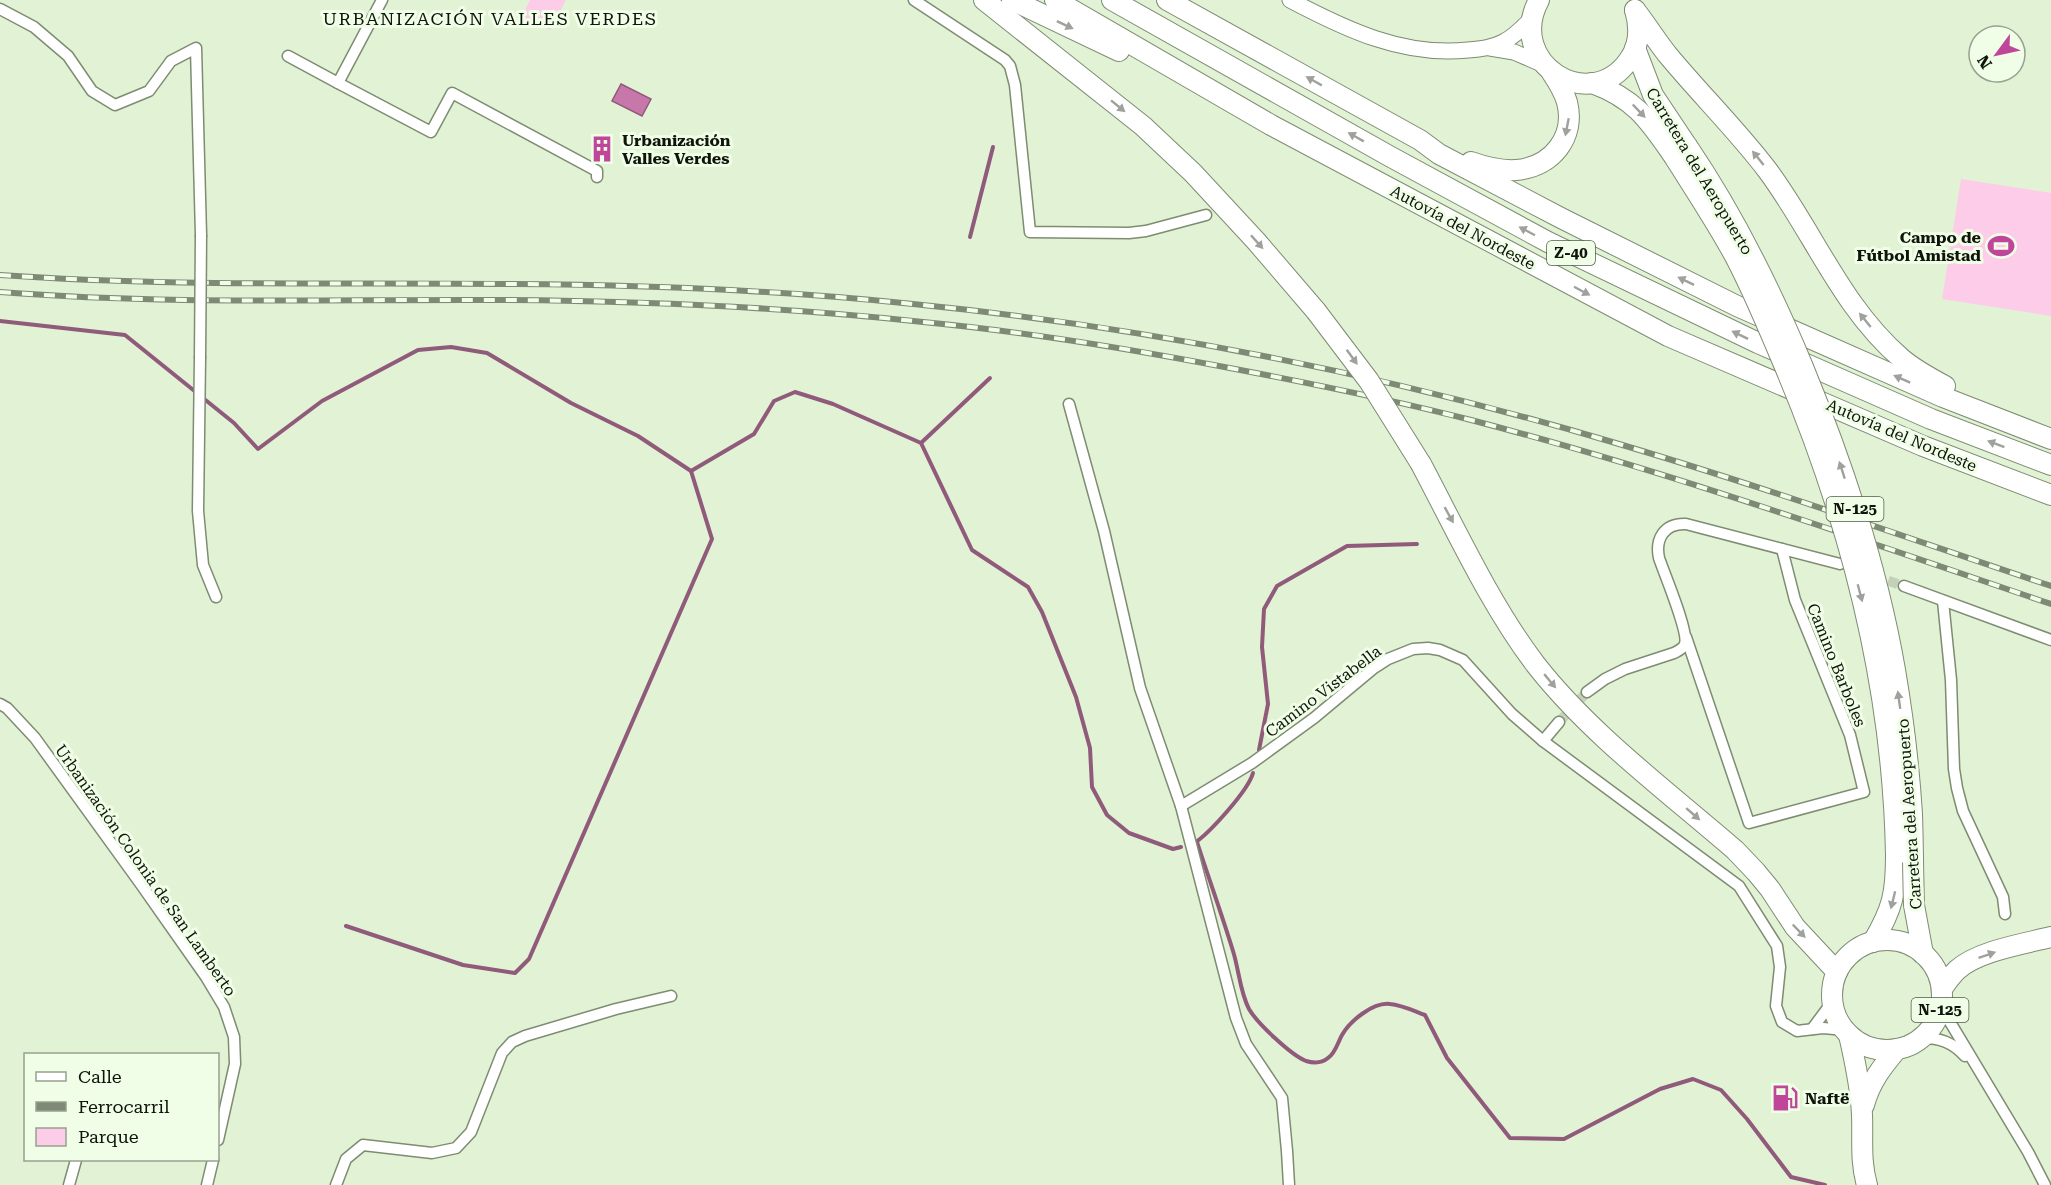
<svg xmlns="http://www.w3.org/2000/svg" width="2051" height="1185" viewBox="0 0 2051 1185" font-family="'Roboto Serif',serif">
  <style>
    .green { fill: #fdcce9 }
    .water { fill: #c877ab; stroke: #905a7b; stroke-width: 1.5 }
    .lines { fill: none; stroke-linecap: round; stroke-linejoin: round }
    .stream { stroke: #905a7b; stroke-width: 4 }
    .street-tunnel { stroke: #c2d1b7; stroke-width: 10; stroke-dasharray: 10 5; stroke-linecap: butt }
    .street-casing { stroke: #7e8c72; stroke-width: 13 }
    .secondary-casing { stroke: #7e8c72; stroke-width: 17 }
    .highway-casing { stroke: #7e8c72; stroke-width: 22 }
    .street { stroke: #fff; stroke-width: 10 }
    .secondary { stroke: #fff; stroke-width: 15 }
    .highway { stroke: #fff; stroke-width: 20 }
    .rail-casing { stroke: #7f8a76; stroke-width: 6 }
    .rail { stroke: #f1fee7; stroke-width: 4; stroke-dasharray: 11; stroke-linecap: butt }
    .street-bridge-casing { stroke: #7e8c72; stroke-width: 13; stroke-linecap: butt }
    .highway-bridge-casing { stroke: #7e8c72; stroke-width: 22; stroke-linecap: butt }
    .street-bridge { stroke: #fff; stroke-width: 10 }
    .highway-bridge { stroke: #fff; stroke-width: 20 }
    .oneway { fill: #9fa19d }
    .labels { text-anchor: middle; stroke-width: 6; stroke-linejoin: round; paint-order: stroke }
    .shield { fill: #f1fee7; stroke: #535b4d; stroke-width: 1.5 }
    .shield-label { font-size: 15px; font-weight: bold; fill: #0f150b }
    .poi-label { font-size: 16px; font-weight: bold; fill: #0f150b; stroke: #f1fee7; text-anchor: start }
    .street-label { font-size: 16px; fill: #0f150b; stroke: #f1fee7 }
    .neighbourhood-label { font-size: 18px; letter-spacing: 1.5px; fill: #0f150b; stroke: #f1fee7 }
  </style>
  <rect width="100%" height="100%" fill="#e2f2d5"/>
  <g class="green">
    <polygon points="530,0 566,0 550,30 522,16"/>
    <polygon points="1961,179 2051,193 2051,316 1942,299"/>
  </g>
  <polygon class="water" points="621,84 651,99 642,116 612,101"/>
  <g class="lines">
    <g class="stream">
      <polyline points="970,237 993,147"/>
      <polyline points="0,321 125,335 197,393"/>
      <polyline points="203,398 234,423 258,449 322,401 418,350 451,347 487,353 571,403 638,436 691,471 712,539 529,959 515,973 463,965 346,926"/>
      <polyline points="921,443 990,378"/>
      <polyline points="691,471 754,434 774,401 795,392 833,404 921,443 972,550 1028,587 1042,612 1076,697 1090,748 1092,787 1107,815 1129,833 1173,849 1181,847"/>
      <polyline points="1259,750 1268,704 1262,647 1264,609 1277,586 1347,546 1417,544"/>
      <path d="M1196,842C1210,832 1248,791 1253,773"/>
      <path d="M1197,842C1209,879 1222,915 1233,951C1239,970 1240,992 1249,1009C1257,1023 1291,1055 1306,1061C1313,1063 1322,1063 1328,1058C1335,1054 1338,1042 1342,1035C1350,1021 1373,1002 1390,1004C1402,1005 1414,1011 1425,1015L1447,1058L1510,1138L1564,1139L1660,1089L1693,1079L1721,1090L1747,1119L1791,1177L1825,1185"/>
    </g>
    <g class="street-tunnel">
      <polyline points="1874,576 1904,586"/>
      <polyline points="1559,722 1587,692"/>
    </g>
    <g class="street-casing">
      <g id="street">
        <polyline points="914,0 1005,60 1010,66 1015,85 1030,232 1129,233 1146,231 1206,215"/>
        <polyline points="0,9 34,27 68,56 92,91 115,105 149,91 171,61 196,48 201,235"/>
        <polyline points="288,56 338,83 382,0"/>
        <polyline points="338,83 431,132 452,93 597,171 597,177"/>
        <polyline points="200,358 198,511 203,565 216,597"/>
        <polyline points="1069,404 1104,531 1140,688 1181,806 1236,1018 1246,1044 1282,1098 1287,1151 1289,1185"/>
        <polyline points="1904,586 2051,640"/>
        <polyline points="1943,601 1951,680 1954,769 1957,788 1963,811 2003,897 2005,914"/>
        <polyline points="1686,637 1749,823 1864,792 1850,735 1795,600 1782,549"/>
        <path d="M1587,692L1605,679L1625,669L1674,653C1678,651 1683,649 1685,644C1689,632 1664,573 1659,558C1655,539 1664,523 1686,524L1840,564"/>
        <polyline points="0,704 7,708 35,738 140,883 206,977 224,1007 234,1037 235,1064 218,1140"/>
        <polyline points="1543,741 1559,722"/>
        <polyline points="1181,806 1252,763 1314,718 1374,668 1388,659 1413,649 1428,648 1440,650 1463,660 1512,714 1543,741 1739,886 1777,946 1780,967 1776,1006 1782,1022 1797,1031 1823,1028 1845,1030"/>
        <polyline points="1941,1007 2028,1152 2045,1185"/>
        <polyline points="1812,1029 1833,1001"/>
        <path d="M1922,1038C1940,1038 1952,1042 1965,1056"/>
        <polyline points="69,1185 76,1160"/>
        <polyline points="207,1185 213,1160"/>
        <polyline points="336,1185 346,1159 363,1145 432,1153 456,1148 471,1132 502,1053 512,1042 525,1036 616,1009 671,996"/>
      </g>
    </g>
    <g class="secondary-casing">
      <g id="secondary">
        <path d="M1290,0C1345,29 1403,57 1468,50C1480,49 1492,48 1503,42C1514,37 1522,28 1531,19"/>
        <polyline points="1490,48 1514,52 1544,65"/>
      </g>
    </g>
    <g class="highway-casing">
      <g id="highway">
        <polyline points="984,0 1143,126 1193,173 1256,241 1316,311"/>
        <polyline points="1012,0 1119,51"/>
        <polyline points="1055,0 1271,125 1668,336 1923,446 2051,495"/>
        <polyline points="1112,0 1391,157 1548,242 1758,343 1931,419 2051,465"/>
        <polyline points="1167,0 1420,140 1439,154 1561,218 1737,306 1943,397 2051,439"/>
        <path d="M1539,0C1505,63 1590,116 1629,60C1640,45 1640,27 1635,10"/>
        <path d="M1635,10C1646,24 1656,40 1667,54C1700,94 1737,130 1768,171C1814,233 1842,308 1902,359C1915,370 1930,378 1945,386"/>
        <polyline points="1635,48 1653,95 1687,146"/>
        <path d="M1592,83C1635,99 1648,119 1673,155"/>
        <path d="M1471,162C1485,167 1501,171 1516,170C1552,167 1576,137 1567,102C1564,92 1558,82 1552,73"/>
        <path d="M1421,464C1456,530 1491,606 1536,665C1590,734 1668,792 1735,850L1756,872L1770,889L1795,927L1837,972"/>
        <polyline points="1914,905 1923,954"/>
        <circle cx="1887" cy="995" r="55"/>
        <path d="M1873,942C1893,908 1896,893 1896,855"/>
        <path d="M1942,989C1946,983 1951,976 1957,970C1978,951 2023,944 2051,937"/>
        <path d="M1849,1035C1855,1061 1861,1088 1862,1115C1863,1139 1860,1161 1867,1185"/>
        <path d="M1864,1105C1870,1082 1882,1067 1897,1049"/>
      </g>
    </g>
    <use href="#street" class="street"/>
    <use href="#secondary" class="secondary"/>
    <use href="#highway" class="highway"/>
    <g class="rail-casing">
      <g id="rail">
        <path d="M0,275C171,287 343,282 514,284C647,285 780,290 913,304C1146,327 1377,373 1602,439C1753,483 1902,536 2051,586"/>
        <path d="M0,292C168,305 336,299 504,300C644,301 784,307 923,322C1028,332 1131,349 1235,369C1314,384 1393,400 1471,420C1667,471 1859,539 2051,604"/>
      </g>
    </g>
    <use href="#rail" class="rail"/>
    <g class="street-bridge-casing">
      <polyline id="street-bridge" points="200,358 201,235"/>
    </g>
    <g class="highway-bridge-casing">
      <g id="highway-bridge">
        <path d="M1687,146C1734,215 1771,290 1803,367C1843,464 1877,566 1895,670C1903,717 1909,766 1912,814C1913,844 1913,874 1914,905"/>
        <path d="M1673,155C1695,190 1718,224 1737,260C1755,295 1770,331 1785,367C1850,521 1893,687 1896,855"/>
        <polyline points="1316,311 1369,381 1421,464"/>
      </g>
    </g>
    <use href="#street-bridge" class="street-bridge"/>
    <use href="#highway-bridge" class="highway-bridge"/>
  </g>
  <defs><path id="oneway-solid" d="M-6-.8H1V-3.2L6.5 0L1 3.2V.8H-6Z" transform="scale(1.5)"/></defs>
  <g class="oneway">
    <use href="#oneway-solid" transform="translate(1065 25) rotate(25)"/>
    <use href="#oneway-solid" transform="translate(1314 81) rotate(-151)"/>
    <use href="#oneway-solid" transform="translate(1118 106) rotate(39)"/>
    <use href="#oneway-solid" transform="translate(1639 111) rotate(46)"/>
    <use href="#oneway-solid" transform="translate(1567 127) rotate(101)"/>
    <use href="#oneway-solid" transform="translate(1356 137) rotate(-151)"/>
    <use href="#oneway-solid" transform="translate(1758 158) rotate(-129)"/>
    <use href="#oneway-solid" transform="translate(1527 231) rotate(-152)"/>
    <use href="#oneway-solid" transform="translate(1257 242) rotate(48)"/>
    <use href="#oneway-solid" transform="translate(1686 281) rotate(-154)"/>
    <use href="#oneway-solid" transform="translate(1582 291) rotate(28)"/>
    <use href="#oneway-solid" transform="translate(1865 320) rotate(-129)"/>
    <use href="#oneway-solid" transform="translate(1740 335) rotate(-154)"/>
    <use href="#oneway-solid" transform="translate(1352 357) rotate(54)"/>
    <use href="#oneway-solid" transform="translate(1902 379) rotate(-156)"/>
    <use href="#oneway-solid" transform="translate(1996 444) rotate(-159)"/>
    <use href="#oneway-solid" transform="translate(1842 470) rotate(-108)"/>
    <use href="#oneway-solid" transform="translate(1449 515) rotate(61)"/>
    <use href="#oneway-solid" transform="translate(1860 593) rotate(75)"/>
    <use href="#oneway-solid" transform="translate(1550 681) rotate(50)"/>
    <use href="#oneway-solid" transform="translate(1899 700) rotate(-98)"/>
    <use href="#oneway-solid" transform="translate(1693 814) rotate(41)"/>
    <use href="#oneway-solid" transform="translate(1893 900) rotate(104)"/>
    <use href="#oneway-solid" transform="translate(1799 931) rotate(46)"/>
    <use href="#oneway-solid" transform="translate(1987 955) rotate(-19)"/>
  </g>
  <defs>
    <g id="building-bare" transform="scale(2.07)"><path d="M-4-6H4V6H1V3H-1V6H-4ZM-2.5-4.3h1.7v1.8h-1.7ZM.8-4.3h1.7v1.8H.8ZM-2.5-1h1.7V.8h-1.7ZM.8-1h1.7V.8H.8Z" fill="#c0469a" stroke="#f1fee7" stroke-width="2.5" paint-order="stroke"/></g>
    <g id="stadium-bare" transform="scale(2.07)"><path d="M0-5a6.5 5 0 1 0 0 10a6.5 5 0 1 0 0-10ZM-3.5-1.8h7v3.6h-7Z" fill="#c0469a" stroke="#f1fee7" stroke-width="2.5" paint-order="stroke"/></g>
    <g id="fuel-bare" transform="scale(2.07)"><path d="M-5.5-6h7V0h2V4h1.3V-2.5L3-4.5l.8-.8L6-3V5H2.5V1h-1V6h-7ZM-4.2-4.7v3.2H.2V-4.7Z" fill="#c0469a" stroke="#f1fee7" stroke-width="2.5" paint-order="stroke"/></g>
  </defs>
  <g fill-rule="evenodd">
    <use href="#building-bare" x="602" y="149"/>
    <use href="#stadium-bare" x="2001" y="246"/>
    <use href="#fuel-bare" x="1785" y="1098"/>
  </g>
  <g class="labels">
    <g class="shield">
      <rect x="1547" y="241" width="48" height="24" rx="4.5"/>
      <rect x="1826.5" y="497" width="57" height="24" rx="4.5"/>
      <rect x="1911.5" y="998" width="57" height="24" rx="4.5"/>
    </g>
    <g class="shield-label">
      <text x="1571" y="258">Z-40</text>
      <text x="1855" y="514">N-125</text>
      <text x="1940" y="1015">N-125</text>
    </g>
    <g class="poi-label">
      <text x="622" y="146">Urbanización<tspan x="622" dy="18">Valles Verdes</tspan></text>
      <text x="1981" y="243" text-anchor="end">Campo de<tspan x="1981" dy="18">Fútbol Amistad</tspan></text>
      <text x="1805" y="1104">Naftë</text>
    </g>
    <g class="street-label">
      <text transform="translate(1700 171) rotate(59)" y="6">Carretera del Aeropuerto</text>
      <text transform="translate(1463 227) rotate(28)" y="6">Autovía del Nordeste</text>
      <text transform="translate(1902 435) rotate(23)" y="6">Autovía del Nordeste</text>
      <text transform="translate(1837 665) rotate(68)" y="6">Camino Barboles</text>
      <text transform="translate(1323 691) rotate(-37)" y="6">Camino Vistabella</text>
      <text transform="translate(1909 814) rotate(-94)" y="6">Carretera del Aeropuerto</text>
      <text transform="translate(146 870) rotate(55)" y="6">Urbanización Colonia de San Lamberto</text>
    </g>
    <g class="neighbourhood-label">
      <text x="490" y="25">URBANIZACIÓN VALLES VERDES</text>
    </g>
  </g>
  <rect x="24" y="1053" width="195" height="108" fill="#f1fee7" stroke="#97a18f" stroke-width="1.5"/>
  <rect x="36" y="1072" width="30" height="9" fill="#ffffff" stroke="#97a18f" stroke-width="1.5"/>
  <text x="78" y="1083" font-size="18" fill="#0f150b">Calle</text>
  <rect x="36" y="1102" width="30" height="9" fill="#7f8a76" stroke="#97a18f" stroke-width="1.5"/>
  <text x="78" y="1113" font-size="18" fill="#0f150b">Ferrocarril</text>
  <rect x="36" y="1128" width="30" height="18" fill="#fdcce9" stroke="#97a18f" stroke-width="1.5"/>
  <text x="78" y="1143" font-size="18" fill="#0f150b">Parque</text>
  <g transform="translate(1997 54) rotate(237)"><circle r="28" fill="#f1fee7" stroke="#97a18f" stroke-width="1.5"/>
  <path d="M0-4.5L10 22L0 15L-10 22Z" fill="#c0469a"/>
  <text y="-9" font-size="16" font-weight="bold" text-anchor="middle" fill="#0f150b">N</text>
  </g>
</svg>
